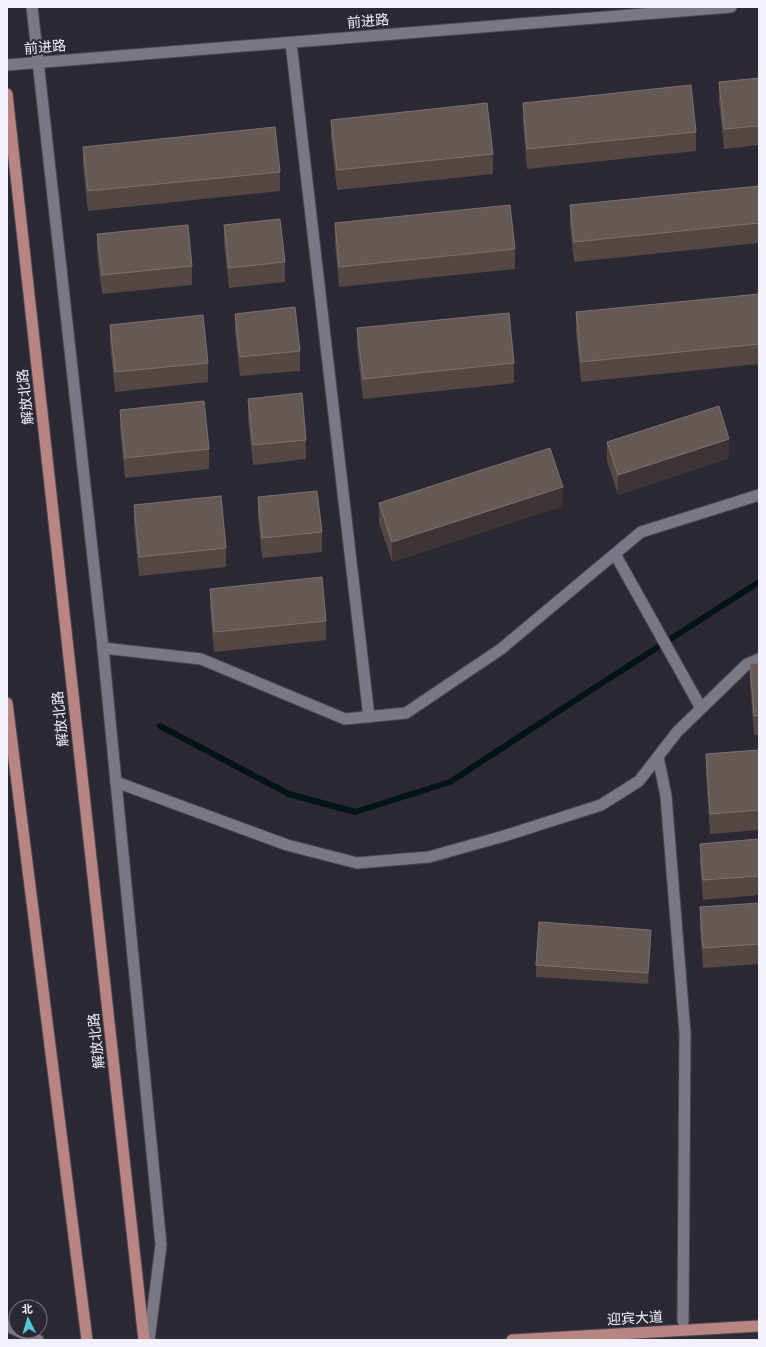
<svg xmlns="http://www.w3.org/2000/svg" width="766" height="1347" viewBox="0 0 766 1347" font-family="'PT Sans','Noto Sans SC',sans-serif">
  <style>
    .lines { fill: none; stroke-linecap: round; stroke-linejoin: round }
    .stream { stroke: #031414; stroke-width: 6 }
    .minor-casing { stroke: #494851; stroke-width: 13 }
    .tertiary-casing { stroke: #494851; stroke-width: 13 }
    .primary-casing { stroke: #494851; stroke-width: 13 }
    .minor { stroke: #7b7886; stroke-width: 11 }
    .tertiary { stroke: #7b7886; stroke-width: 11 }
    .primary { stroke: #b98583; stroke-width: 11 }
    .wall { fill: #554844 }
    .shaded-wall { fill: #3d3436 }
    .building { fill: #665a57; stroke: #7c7270 }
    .labels { text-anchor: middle; stroke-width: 4; stroke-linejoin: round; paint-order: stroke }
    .street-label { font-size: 14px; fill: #f2f1f9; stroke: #2c2935 }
  </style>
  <rect width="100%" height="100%" fill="#2c2935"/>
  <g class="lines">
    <polyline class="stream" points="160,726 289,794 355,812 450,782 585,694 759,582"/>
    <g class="minor-casing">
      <g id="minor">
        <polyline points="32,7 103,648 161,1245 149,1340"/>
        <polyline points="291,43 369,717"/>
        <polyline points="615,554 701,708"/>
        <polyline points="103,648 201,659 345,719 406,713 501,649 641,532 759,495"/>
        <polyline points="658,757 666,796 685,1033 683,1321"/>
        <polyline points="116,782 287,845 357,863 429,857 504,836 601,805 639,781 677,732 747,664 759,659"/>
        <polyline points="7,1326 16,1330"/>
        <polyline points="18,1331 38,1340"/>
      </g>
    </g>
    <g class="tertiary-casing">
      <polyline id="tertiary" points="7,65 731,7"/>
    </g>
    <g class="primary-casing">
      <g id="primary">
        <polyline points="7,94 144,1340"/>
        <polyline points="7,703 87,1340"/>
        <polyline points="512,1340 759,1326"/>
      </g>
    </g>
    <use href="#minor" class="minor"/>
    <use href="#tertiary" class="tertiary"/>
    <use href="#primary" class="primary"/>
  </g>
  <g class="wall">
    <polygon points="759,78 759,145 724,149 719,102 719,82"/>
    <polygon points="523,103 696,132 696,151 527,169 523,123"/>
    <polygon points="331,120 493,154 493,174 337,190 331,139"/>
    <polygon points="83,147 280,172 280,191 88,211 83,166"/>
    <polygon points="759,186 759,243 574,262 570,225 570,205"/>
    <polygon points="335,223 515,249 515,269 339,287 335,243"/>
    <polygon points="224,225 285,262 285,282 229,288 224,244"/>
    <polygon points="97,234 192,266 192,285 102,294 97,254"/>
    <polygon points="759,294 759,364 581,382 576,332 576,312"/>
    <polygon points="235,314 300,351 300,371 240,376 235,333"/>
    <polygon points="110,325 208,363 208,382 115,392 110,344"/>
    <polygon points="357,328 514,363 514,383 363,399 357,348"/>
    <polygon points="248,399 306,440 306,459 253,465 248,419"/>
    <polygon points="120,410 209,449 209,469 125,478 120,429"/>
    <polygon points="607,442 729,458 618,495 607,461"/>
    <polygon points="258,497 322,532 322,552 262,558 258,517"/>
    <polygon points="379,503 563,506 392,562 379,523"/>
    <polygon points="134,505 226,548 226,567 139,576 134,525"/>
    <polygon points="210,589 326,621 326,640 214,652 210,608"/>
    <polygon points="759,663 759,735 754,735 750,684 750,664"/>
    <polygon points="759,750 759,830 710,834 706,773 706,754"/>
    <polygon points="759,839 759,895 703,900 700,863 700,844"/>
    <polygon points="759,903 759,964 703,968 700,927 700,907"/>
    <polygon points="651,941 648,984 536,977 536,965"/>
  </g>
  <g class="shaded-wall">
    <polygon points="729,439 729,458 618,495 618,475"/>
    <polygon points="563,487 563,506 392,562 392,542"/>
    <polygon points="651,930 651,941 648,984 648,973"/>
  </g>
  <g class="building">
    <polygon points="759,78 759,126 724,129 719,82"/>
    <polygon points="691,85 696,132 527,149 523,103"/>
    <polygon points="487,103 493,154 337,170 331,120"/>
    <polygon points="275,127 280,172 88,191 83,147"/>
    <polygon points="759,186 759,223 574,242 570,205"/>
    <polygon points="510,205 515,249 339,267 335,223"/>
    <polygon points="280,219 285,262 229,268 224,225"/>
    <polygon points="188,225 192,266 102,275 97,234"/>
    <polygon points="759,294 759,344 581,362 576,312"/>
    <polygon points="295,307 300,351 240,357 235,314"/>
    <polygon points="509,313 514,363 363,379 357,328"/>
    <polygon points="203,315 208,363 115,372 110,325"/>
    <polygon points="302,393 306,440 253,445 248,399"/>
    <polygon points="204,401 209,449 125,458 120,410"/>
    <polygon points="719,406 729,439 618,475 607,442"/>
    <polygon points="550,448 563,487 392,542 379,503"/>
    <polygon points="317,491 322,532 262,538 258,497"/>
    <polygon points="221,496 226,548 139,557 134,505"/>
    <polygon points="322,577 326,621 214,632 210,589"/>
    <polygon points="759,663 759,715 754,716 750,664"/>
    <polygon points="759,750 759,810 710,814 706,754"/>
    <polygon points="759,839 759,876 703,880 700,844"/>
    <polygon points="759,903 759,944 703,948 700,907"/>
    <polygon points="539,922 651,930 648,973 536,965"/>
  </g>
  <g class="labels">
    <g class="street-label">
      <text transform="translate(368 21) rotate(-5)" y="5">前进路</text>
      <text transform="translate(45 47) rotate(-5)" y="5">前进路</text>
      <text transform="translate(25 397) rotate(-96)" y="5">解放北路</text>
      <text transform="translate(60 719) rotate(-96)" y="5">解放北路</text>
      <text transform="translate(96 1041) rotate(-96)" y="5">解放北路</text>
      <text transform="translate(635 1318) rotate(-3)" y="5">迎宾大道</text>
    </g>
  </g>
  <rect width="766" height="1347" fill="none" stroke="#f2f1f9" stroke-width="16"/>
  <g transform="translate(28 1319) rotate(355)"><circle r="19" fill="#2c2935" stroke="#7b7983"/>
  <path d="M0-3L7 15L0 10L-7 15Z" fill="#52cbd7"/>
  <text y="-6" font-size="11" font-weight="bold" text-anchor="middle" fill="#f2f1f9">北</text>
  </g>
</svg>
